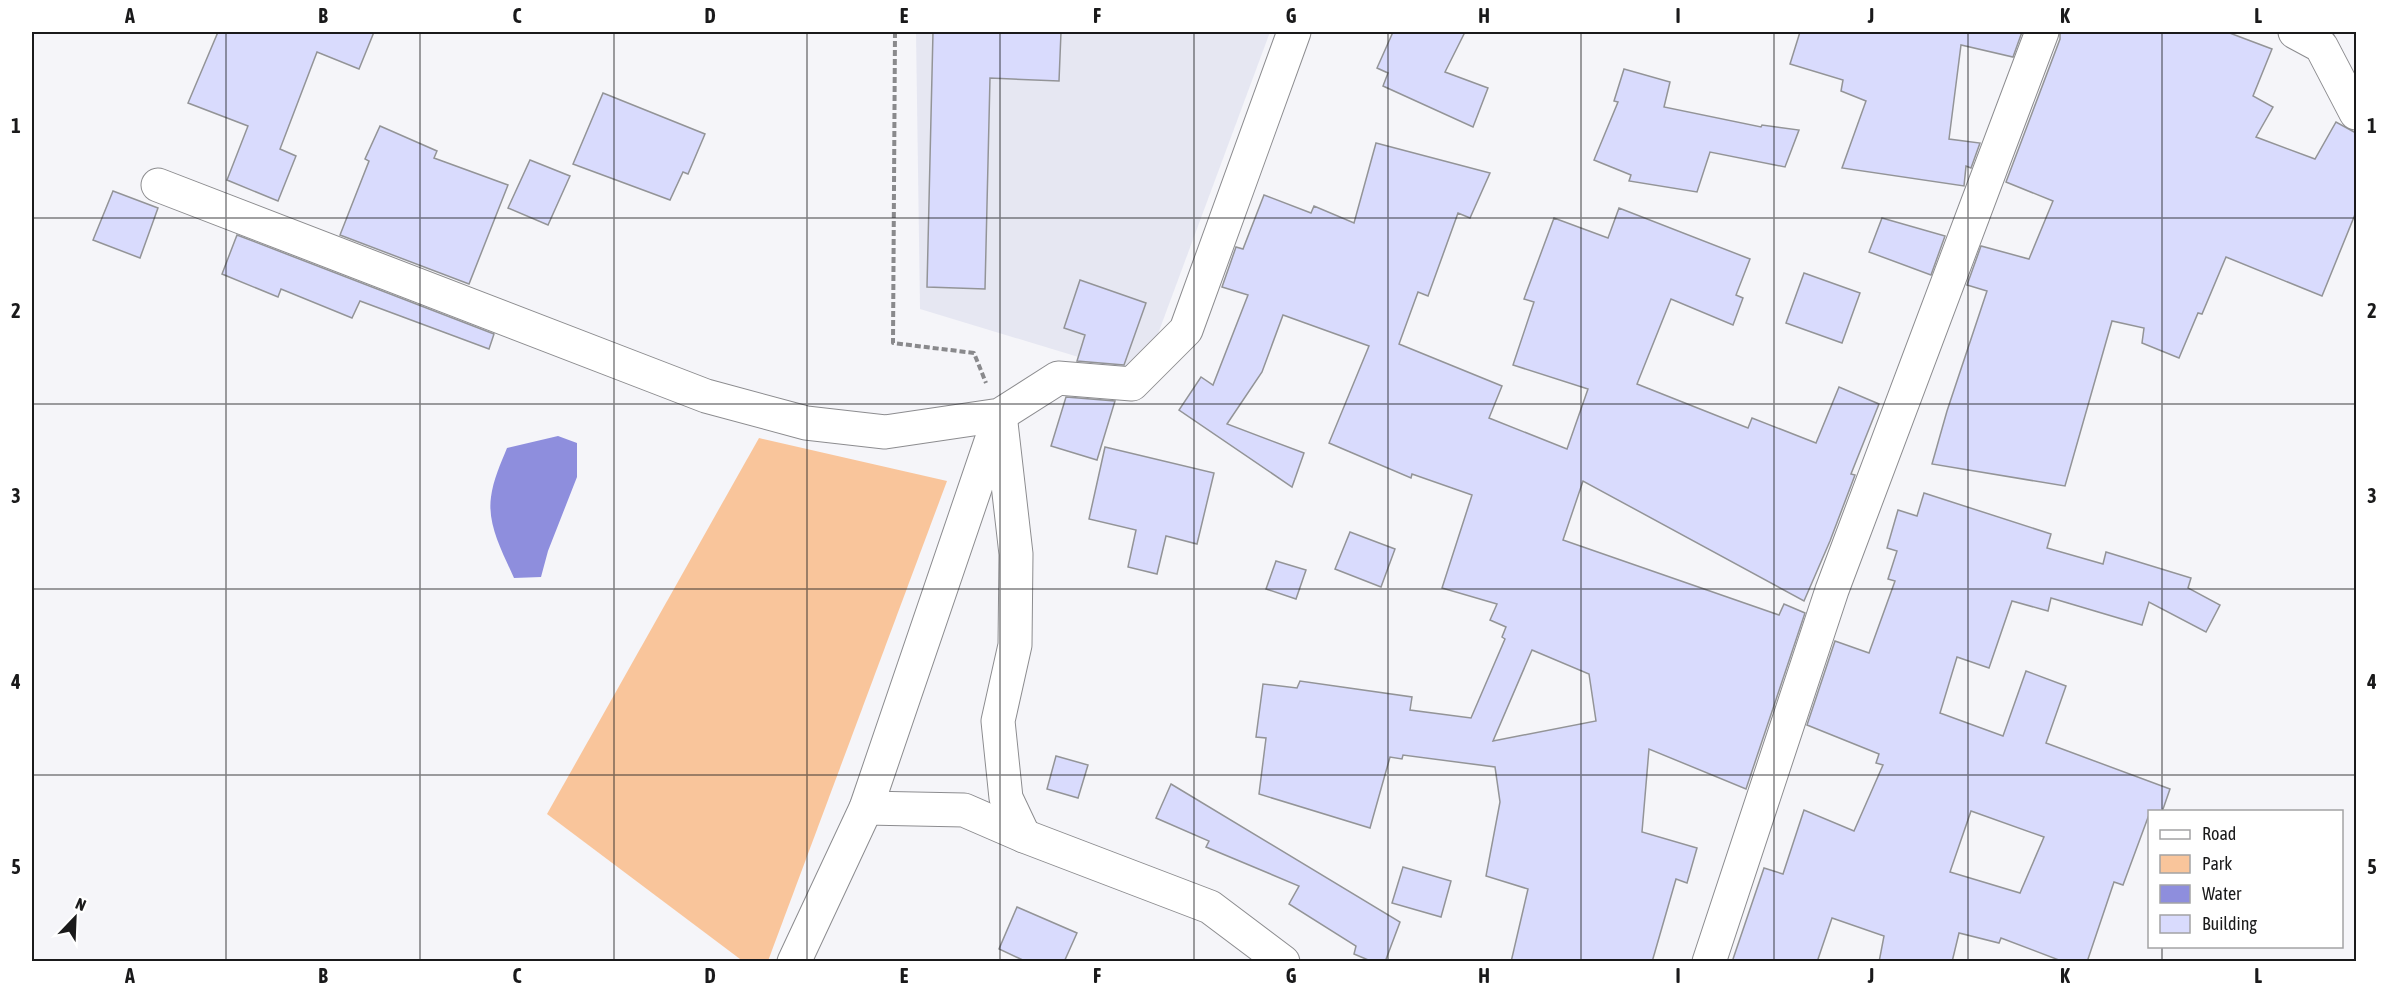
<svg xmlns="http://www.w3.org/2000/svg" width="2388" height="993" viewBox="0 0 2388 993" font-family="'Asap Condensed',sans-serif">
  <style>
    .built { fill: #e6e7f2 }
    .green { fill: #f9c59b }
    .water { fill: #8e8edd }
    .building { fill: #d9dbfd; stroke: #939497; stroke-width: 1.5; fill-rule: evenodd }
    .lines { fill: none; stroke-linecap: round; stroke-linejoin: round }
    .street-casing { stroke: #8c8c8f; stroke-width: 35 }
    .path { stroke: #89898c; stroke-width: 4; stroke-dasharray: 6 3; stroke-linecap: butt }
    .street { stroke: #fff; stroke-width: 33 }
    .grid { fill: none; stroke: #1a1a1b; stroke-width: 1.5; stroke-opacity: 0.55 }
    .neatline { fill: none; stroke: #1a1a1b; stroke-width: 2 }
    .grid-label { font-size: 20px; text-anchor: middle; font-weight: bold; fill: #1a1a1b }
  </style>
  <rect width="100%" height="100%" fill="#f5f5f9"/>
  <polygon class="built" points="916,32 1270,32 1152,350 1131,373 920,309"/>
  <polygon class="green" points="759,438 947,481 768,961 744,962 547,814"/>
  <path class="water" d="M558,436L577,443V477L548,551L541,577L514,578C503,553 487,525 491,497C493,480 501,463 507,448Z"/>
  <g class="building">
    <polygon points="218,32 374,32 359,69 317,52 280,149 296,156 278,201 227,180 248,126 188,103"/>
    <polygon points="933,32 1061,32 1059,81 990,78 985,289 927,287"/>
    <polygon points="1393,32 1465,32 1445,72 1488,88 1473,127 1383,86 1388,73 1377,68"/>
    <polygon points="1800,32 2022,32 2013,57 1961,45 1949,139 1980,143 1971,168 1966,166 1964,186 1842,168 1866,101 1841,91 1843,80 1790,64"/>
    <polygon points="2060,32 2227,32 2272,49 2253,96 2273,107 2256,137 2315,159 2336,122 2356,133 2356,212 2322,296 2226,257 2202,314 2198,313 2179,358 2142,343 2144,328 2112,321 2065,486 1932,464 1947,411 1987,291 1967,285 1981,246 2029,259 2053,201 2006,182 2060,39"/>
    <polygon points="1624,69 1670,82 1664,107 1761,127 1762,125 1799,130 1785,167 1710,152 1697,192 1629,181 1631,175 1594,160 1618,102 1614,101"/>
    <polygon points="603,93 705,134 688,174 683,172 670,200 573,164"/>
    <polygon points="380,126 437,151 434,158 508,185 469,284 340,235 369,161 365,159"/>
    <path d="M1376,143L1490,173L1470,218L1458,213L1428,296L1418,292L1399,344L1502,386L1489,418L1567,449L1588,389L1513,365L1534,302L1524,299L1554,218L1608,238L1619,208L1750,259L1736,295L1743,298L1733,325L1671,299L1637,384L1748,428L1752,418L1816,443L1839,387L1879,404L1851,474L1855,475L1830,541L1804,601L1583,481L1563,540L1779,615L1784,604L1805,613L1746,789L1649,749L1642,832L1697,848L1687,883L1676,879L1652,962H1511L1528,889L1486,876L1500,802L1495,767L1403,755L1402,759L1390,757L1370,828L1259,794L1266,738L1256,737L1263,684L1297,688L1300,681L1412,697L1410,710L1471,718L1505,639L1502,637L1506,627L1490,620L1497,604L1442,588L1472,495L1412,474L1411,478L1329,443L1369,346L1283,315L1262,372L1227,424L1304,453L1292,487L1179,410L1201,377L1213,385L1248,295L1222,287L1236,247L1243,249L1264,195L1311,213L1314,206L1354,223ZM1532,650L1589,674L1596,721L1493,741Z"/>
    <polygon points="530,160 570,176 548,225 508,208"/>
    <polygon points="113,191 158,208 140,258 93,240"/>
    <polygon points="1882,218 1945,236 1931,275 1869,252"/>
    <polygon points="237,235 494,334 489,349 360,301 352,318 281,289 278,297 222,274"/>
    <polygon points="1804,273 1860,293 1842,343 1786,323"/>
    <polygon points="1080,280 1146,303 1124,365 1077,361 1085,335 1064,328"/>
    <polygon points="1066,397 1115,401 1097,460 1051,446"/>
    <polygon points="1105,447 1214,473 1197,544 1166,536 1157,574 1128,567 1136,530 1089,519"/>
    <path d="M1924,493L2051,534L2047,548L2103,564L2106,552L2191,578L2188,588L2220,605L2206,632L2149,602L2142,625L2051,598L2048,611L2012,601L1989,668L1957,657L1940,713L2003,736L2026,671L2066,686L2046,743L2170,789L2162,812H2150L2123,885L2114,882L2087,962H2064L2001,938L1999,943L1959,933L1952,962H1879L1884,936L1832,918L1817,962H1732L1764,868L1783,874L1804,810L1854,831L1883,765L1876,763L1879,754L1807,725L1835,641L1869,653L1895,581L1888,579L1897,551L1887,548L1898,510L1917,516ZM1971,811L2044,837L2020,893L1950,872Z"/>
    <polygon points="1350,532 1395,549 1381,587 1335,569"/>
    <polygon points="1276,561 1306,570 1296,599 1266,589"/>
    <polygon points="1056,756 1088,765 1078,798 1047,789"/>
    <polygon points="1171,784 1400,922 1385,962 1373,962 1354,954 1356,946 1289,904 1299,886 1206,847 1209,841 1156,818"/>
    <polygon points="1403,867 1451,881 1441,917 1392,903"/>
    <polygon points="1017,907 1077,933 1064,962 1027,962 999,949"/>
  </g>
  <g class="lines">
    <g class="street-casing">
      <g id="street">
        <polyline points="2295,32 2321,46 2356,113"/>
        <polyline points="158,185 706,396 806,423 885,432 1000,415 1058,378 1132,384 1186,330 1294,32"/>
        <polyline points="1001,423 1016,554 1015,645 998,721 1006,798 1024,836"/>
        <polyline points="866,808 964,810 1024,836 1210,907 1283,962"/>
        <polyline points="794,962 866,808 1000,415"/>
        <polyline points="1709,962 1832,590 2042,32"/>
      </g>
    </g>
    <polyline class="path" points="895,32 893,343 974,353 986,383"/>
    <use href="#street" class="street"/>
  </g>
  <path class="grid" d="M226,32V962M420,32V962M614,32V962M807,32V962M1000,32V962M1194,32V962M1388,32V962M1581,32V962M1774,32V962M1968,32V962M2162,32V812M32,218H2356M32,404H2356M32,589H2356M32,775H2356M2162,946V962"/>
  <rect width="2388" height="993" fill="none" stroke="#ffffff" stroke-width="66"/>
  <rect x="2148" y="810" width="195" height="138" fill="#ffffff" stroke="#a3a3a4" stroke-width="1.5"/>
  <rect x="2160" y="830" width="30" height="9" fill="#ffffff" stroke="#a3a3a4" stroke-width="1.5"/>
  <text x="2202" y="840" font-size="18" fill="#1a1a1b">Road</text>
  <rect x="2160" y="855" width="30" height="18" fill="#f9c59b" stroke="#a3a3a4" stroke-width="1.5"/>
  <text x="2202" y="870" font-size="18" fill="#1a1a1b">Park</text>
  <rect x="2160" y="885" width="30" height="18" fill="#8e8edd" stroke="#a3a3a4" stroke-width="1.5"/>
  <text x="2202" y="900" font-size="18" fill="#1a1a1b">Water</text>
  <rect x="2160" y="915" width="30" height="18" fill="#d9dbfd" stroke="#a3a3a4" stroke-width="1.5"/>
  <text x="2202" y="930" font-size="18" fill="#1a1a1b">Building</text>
  <g transform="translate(75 918) rotate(23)" stroke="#ffffff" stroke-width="4.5" paint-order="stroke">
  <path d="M0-4.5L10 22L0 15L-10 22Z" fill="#1a1a1b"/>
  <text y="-9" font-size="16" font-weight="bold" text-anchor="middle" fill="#1a1a1b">N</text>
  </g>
  <rect x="33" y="33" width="2322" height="927" class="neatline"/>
  <g class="grid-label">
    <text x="130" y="23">A</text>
    <text x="323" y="23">B</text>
    <text x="517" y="23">C</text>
    <text x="710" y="23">D</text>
    <text x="904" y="23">E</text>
    <text x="1097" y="23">F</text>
    <text x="1291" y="23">G</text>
    <text x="1484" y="23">H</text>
    <text x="1678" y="23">I</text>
    <text x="1871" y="23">J</text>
    <text x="2065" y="23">K</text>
    <text x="2258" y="23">L</text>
    <text x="16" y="133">1</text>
    <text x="2372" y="133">1</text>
    <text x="16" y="318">2</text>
    <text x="2372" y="318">2</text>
    <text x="16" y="503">3</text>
    <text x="2372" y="503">3</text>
    <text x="16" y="689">4</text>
    <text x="2372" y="689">4</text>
    <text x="16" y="874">5</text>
    <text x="2372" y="874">5</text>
    <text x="130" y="983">A</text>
    <text x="323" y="983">B</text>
    <text x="517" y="983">C</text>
    <text x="710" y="983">D</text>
    <text x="904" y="983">E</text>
    <text x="1097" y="983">F</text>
    <text x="1291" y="983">G</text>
    <text x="1484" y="983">H</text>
    <text x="1678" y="983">I</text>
    <text x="1871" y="983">J</text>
    <text x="2065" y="983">K</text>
    <text x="2258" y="983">L</text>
  </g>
</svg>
